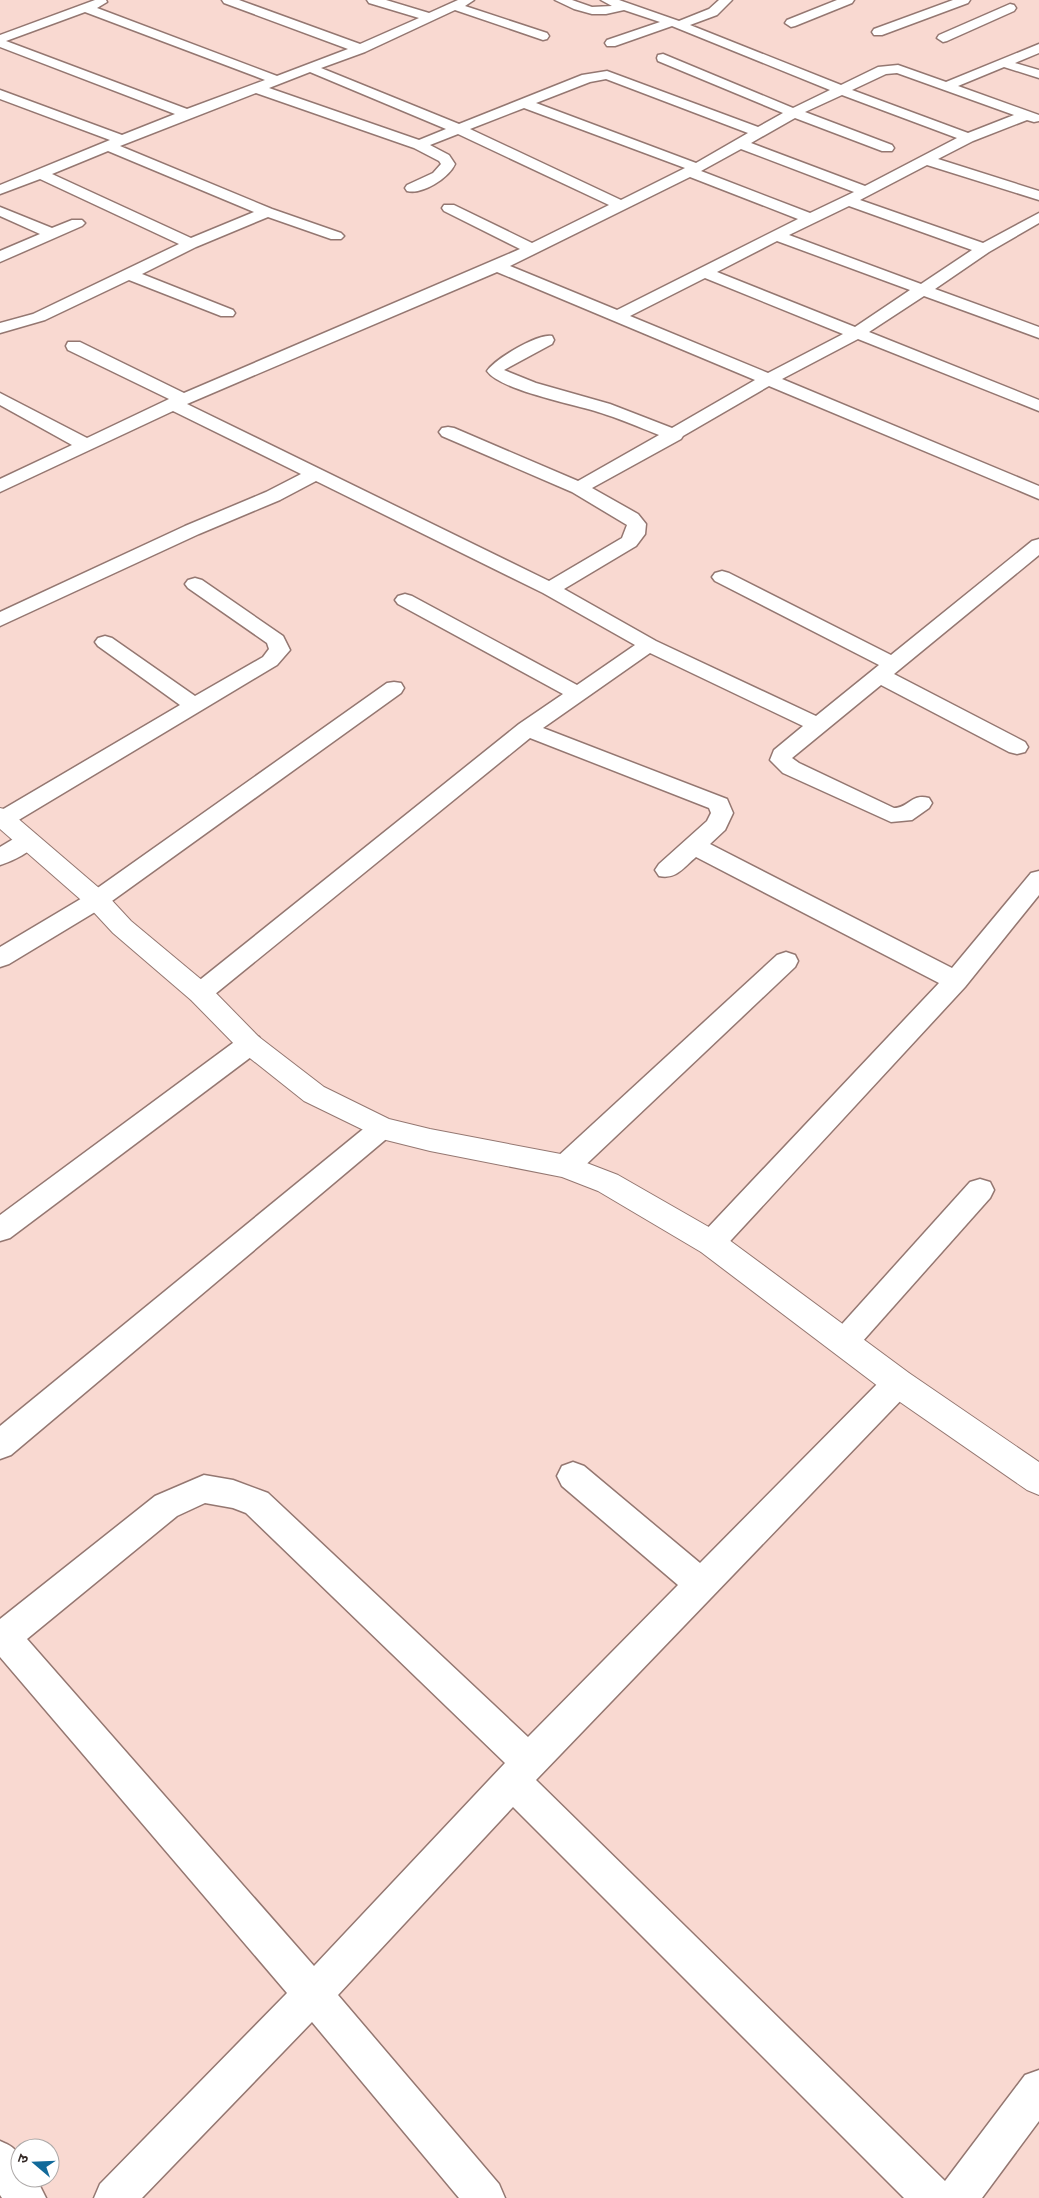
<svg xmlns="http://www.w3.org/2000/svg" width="1039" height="2198" viewBox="0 0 1039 2198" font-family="Lato,'Noto Sans Devanagari',sans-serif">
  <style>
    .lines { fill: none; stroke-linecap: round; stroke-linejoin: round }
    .minor-casing { stroke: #947771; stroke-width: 3 }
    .tertiary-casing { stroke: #947771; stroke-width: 2 }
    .minor { fill: #fff; fill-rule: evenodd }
    .tertiary { fill: #fff; fill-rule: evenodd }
  </style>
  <rect width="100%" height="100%" fill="#f9d9d1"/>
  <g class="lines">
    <g class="minor-casing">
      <g id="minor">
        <path d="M95,0H106L107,2L97,8L277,76L348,49L224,3L222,0H239L360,44L419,18L369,3L367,0H386L429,13L458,0H474L465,6L547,33L549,36L547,39L543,40L455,10L365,52L321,68L459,124L582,75L607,71L758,127L783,113L658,61L657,58L658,55L663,54L793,108L830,90L672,26L615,46H607L605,43L607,40L660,22L624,10L606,14H592L574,9L555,0H572L592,7L612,6L601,0H619L679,21L709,9L719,0H732L717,15L690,25L841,85L878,67L898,65L946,82L1039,44V53L1015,63L1039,70V78L1004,67L958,86L1039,115V121L1034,122L1027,120L973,141L938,159L1039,191V200L927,165L860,200L983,243L1039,213V223L989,252L935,289L1039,327V338L924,296L869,332L1039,400V411L858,339L782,379L1039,486V499L769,386L683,436L681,439L592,488L638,514L646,524L645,534L636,546L564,589L656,641L816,716L879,665L715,581L712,577L715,573L722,571L729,573L891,655L1032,541L1039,539V555L894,674L1025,742L1028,747L1025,752L1017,754L1009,752L881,685L792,758L799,763L894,808C909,808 911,793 929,798L932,803L929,808L912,820L891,822L783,773L770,760L774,750L803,726L650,653L543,728L727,799L733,813L725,830L710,844L952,968L1031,873L1039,871V895L965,987L721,1251L711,1255L701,1251L697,1243L701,1235L939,983L696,857C684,867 676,880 659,876L655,870L659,864L707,821L711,813L709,808L530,738L209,999L200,1002L191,999L188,993L191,987L519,724L563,694L398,604L395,600L398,596L405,594L412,596L577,685L635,645L543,593L316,481L280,500L199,534L0,626V612L185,526L266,492L301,474L173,411L0,492V479L72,445L0,405V393L87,438L169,399L68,350L66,346L68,342H80L184,393L520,249L444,211L442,208L444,205H454L532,243L609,205L458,134L430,145L449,155L455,164C449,178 422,195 407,191L405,188L407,185L433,173L441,164L439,161L414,148L256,93L120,146L272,209L341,233L344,236L341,239H331L268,217L196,247L142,274L233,310L235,313L233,316H221L129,280L45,320L0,333V323L33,314L179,244L40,179L0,194V185L110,140L0,99V90L122,135L175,114L0,47V35ZM85,12L265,80L187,109L6,41ZM310,72L446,129L419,140L269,88ZM897,73L1014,115L968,133L852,90L886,74ZM606,79L748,133L696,163L536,103L590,82ZM842,95L957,138L865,186L751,143L795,118L882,151H892L894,148L892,145L805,112ZM524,108L685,168L621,200L470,129ZM741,149L854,192L810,213L701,171ZM108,151L254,212L191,238L52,174ZM690,177L798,219L617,310L510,266ZM849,206L972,250L921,284L789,235ZM777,241L910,290L855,327L717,272ZM497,272L755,380L672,428L610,404L536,383L504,370L552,344L554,340L552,336C538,333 495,359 487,371C500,390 573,404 598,412C618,418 639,427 659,435L578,481L454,428L448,427L442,428L439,432L442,436L572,492L627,525L622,538L549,581L187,404ZM705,278L843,334L768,373L630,316Z"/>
        <polygon points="837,0 854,0 852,3 795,26 791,27 785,23 787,20"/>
        <polygon points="953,0 970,0 968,3 882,35 874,35 872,32 874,29"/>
        <polygon points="1010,4 1014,5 1016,8 1014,11 947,41 943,42 937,38 939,35"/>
        <polygon points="0,207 52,228 72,220 82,220 85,223 82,226 0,262 0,251 40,234 0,216"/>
        <polygon points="195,578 202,580 283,636 290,650 277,665 12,824 0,825 0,811 180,705 98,646 95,642 98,638 105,636 112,638 195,696 263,657 269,649 267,643 188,588 185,584 188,580"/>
        <polygon points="394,682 401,683 404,688 401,693 105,906 9,964 0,967 0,947 89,894 387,683"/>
        <path d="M28,832L36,835L39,840C32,852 13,861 0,865V847L20,835Z"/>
        <polygon points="786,952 795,955 798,961 795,967 576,1174 566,1177 556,1174 552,1166 556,1158 777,955"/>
        <polygon points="250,1034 259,1037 263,1044 259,1051 10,1238 0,1241 0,1215 241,1037"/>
        <polygon points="382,1118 391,1121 395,1128 391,1135 11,1455 0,1459 0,1426 373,1121"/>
        <polygon points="980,1179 990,1182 994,1190 990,1198 854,1351 844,1355 834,1351 829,1342 834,1333 970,1182"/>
        <path d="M898,1370L909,1374L913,1383L909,1392L536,1780L945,2181L1025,2075L1039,2070V2121L982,2198H904L513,1807L338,1995L499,2184L505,2198H459L312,2022L142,2198H94L100,2184L287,1993L0,1657V1619L155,1496L204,1475L233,1480L268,1493L528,1737L678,1585L562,1486L557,1476L562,1466L573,1462L584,1466L700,1563L887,1374ZM205,1503L233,1508L246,1513L505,1763L314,1966L27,1639L177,1516Z"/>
        <path d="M0,2141C22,2150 20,2156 20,2178H36L46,2198H2L0,2195Z"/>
      </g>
    </g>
    <g class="tertiary-casing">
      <polygon id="tertiary" points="0,808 8,810 106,894 131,921 209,986 259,1037 324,1087 389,1119 430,1129 566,1155 618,1175 721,1234 909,1373 1039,1462 1039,1495 1027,1490 887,1393 701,1252 598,1191 562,1177 430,1151 382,1139 304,1101 241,1051 191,1000 113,933 88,906 0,829"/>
    </g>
    <use href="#minor" class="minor"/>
    <use href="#tertiary" class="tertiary"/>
  </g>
  <g transform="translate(35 2163) rotate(289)"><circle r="24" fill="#ffffff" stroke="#ada9a8"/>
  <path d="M0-4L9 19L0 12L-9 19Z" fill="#126a9a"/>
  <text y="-8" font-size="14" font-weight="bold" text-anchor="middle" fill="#332825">उ</text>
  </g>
</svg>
